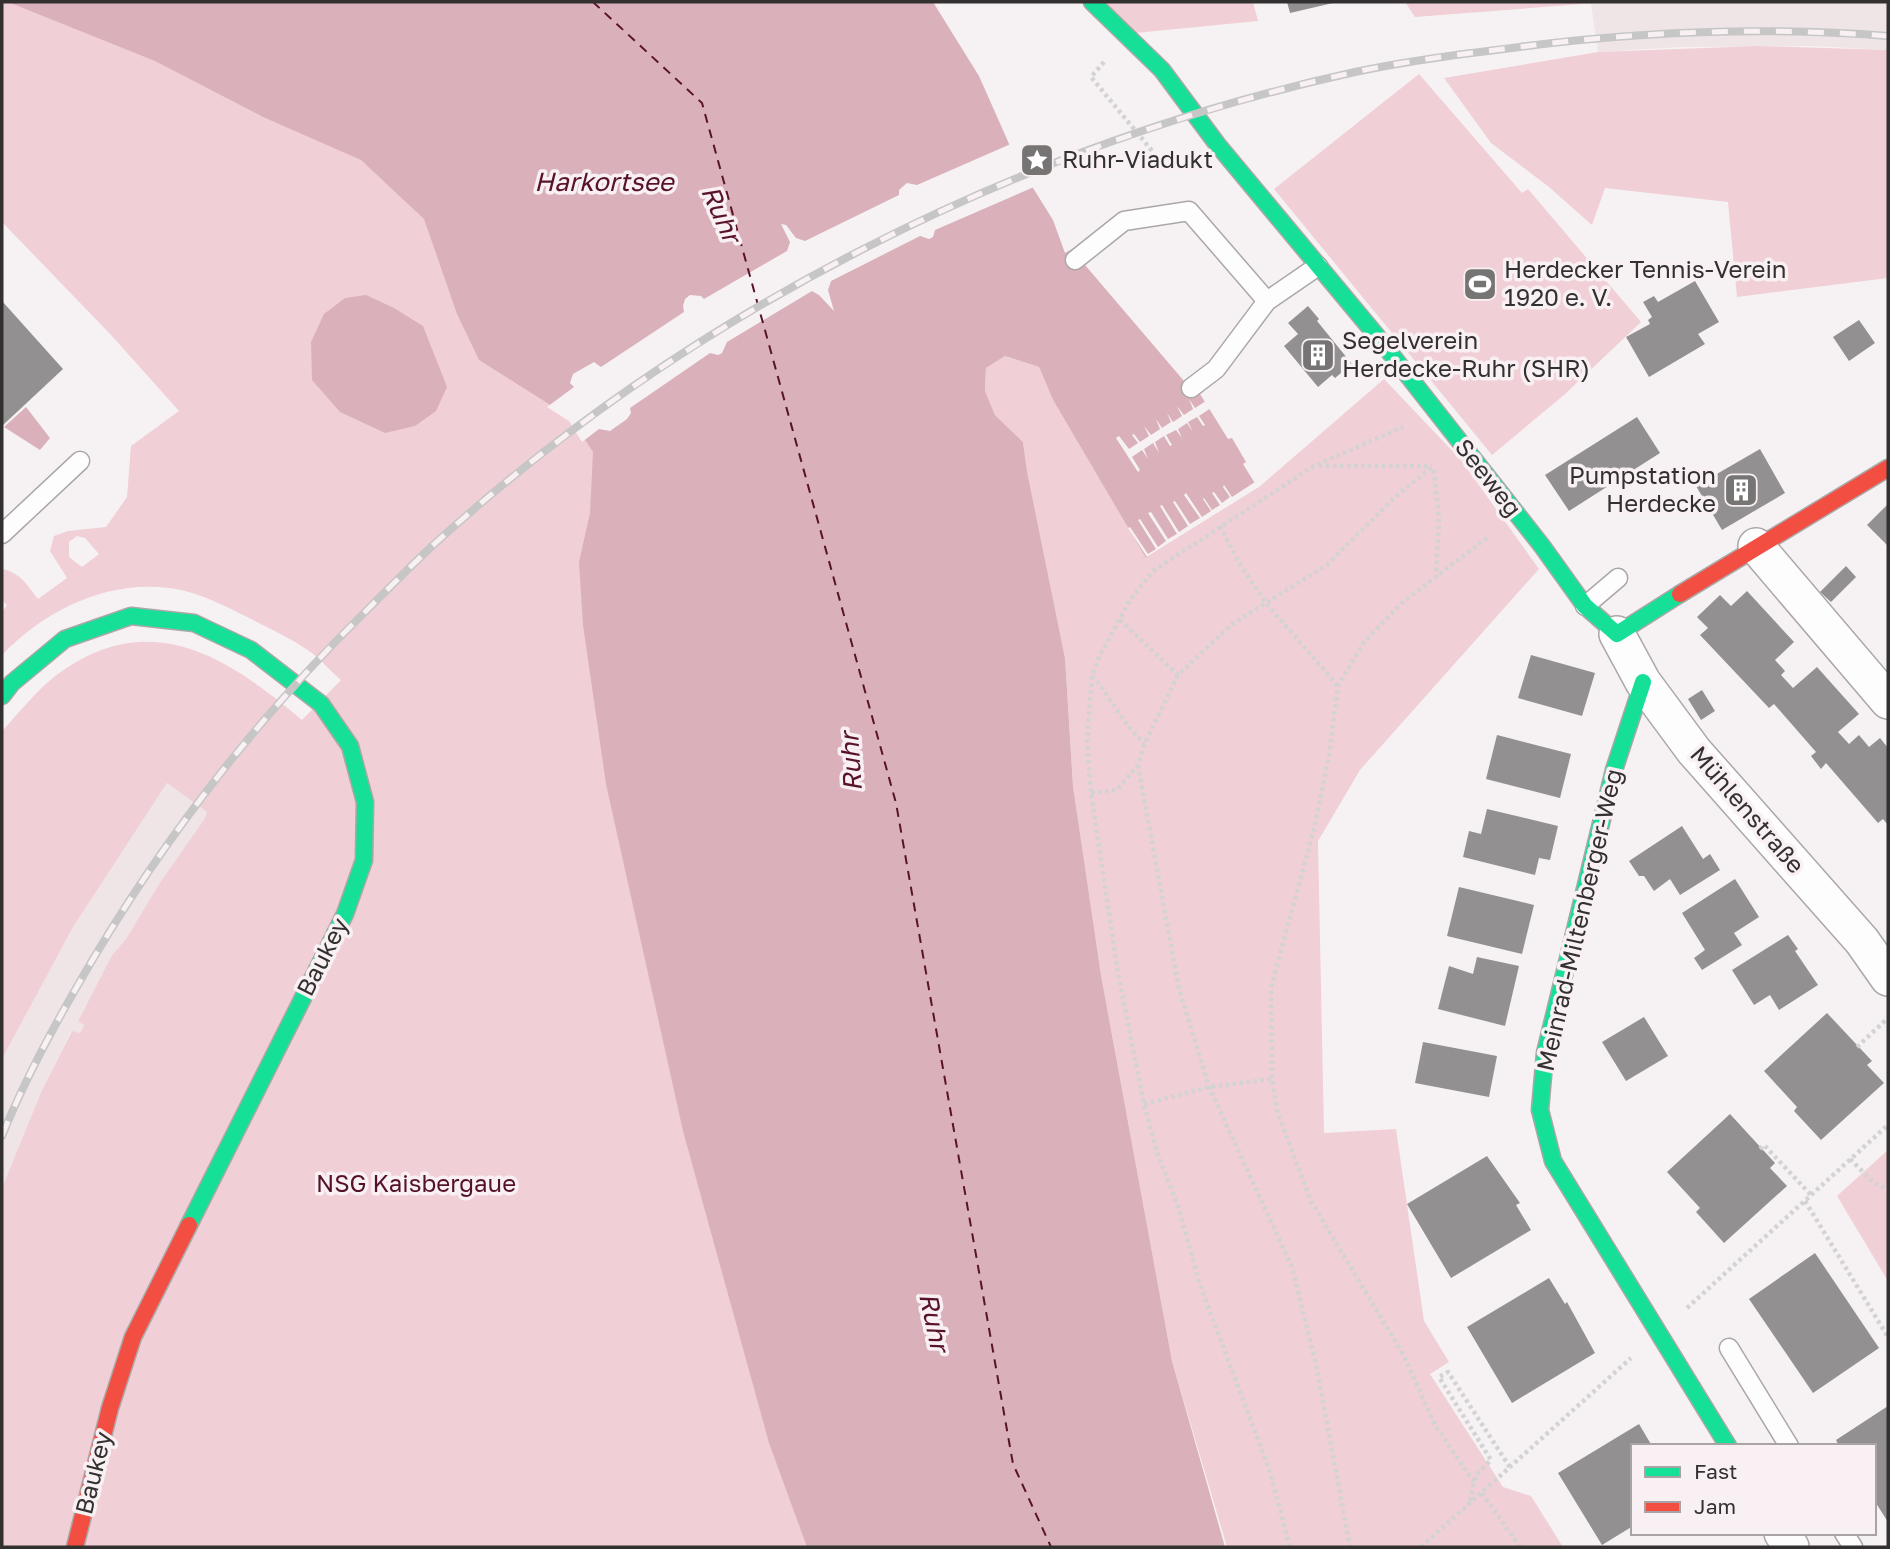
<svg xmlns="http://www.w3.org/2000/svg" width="1890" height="1549" viewBox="0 0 1890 1549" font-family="'Golos Text',sans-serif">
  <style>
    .built { fill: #efe4e6 }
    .green { fill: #f1cfd6; fill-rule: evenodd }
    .water { fill: #dab1ba }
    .pier { fill: #f6f2f3 }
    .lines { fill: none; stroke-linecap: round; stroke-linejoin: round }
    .ferry { stroke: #58132a; stroke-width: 2; stroke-dasharray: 9 7; stroke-linecap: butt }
    .building { fill: #939091 }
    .lane-casing { stroke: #aba7a8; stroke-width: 21 }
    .street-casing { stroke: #aba7a8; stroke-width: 38 }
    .fast-casing { stroke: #aba7a8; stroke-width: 19 }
    .jam-casing { stroke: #aba7a8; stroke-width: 19 }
    .path { stroke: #d4d3d3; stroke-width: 4.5; stroke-dasharray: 3.5 3.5; stroke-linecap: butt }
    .lane { stroke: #fefdfd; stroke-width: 18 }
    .street { stroke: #fefdfd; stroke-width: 35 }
    .fast { stroke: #16e098; stroke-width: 16 }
    .jam { stroke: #f24e42; stroke-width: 16 }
    .rail-casing { stroke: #c6c6c6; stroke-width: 8 }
    .rail { stroke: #f8f0f2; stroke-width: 5; stroke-dasharray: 16; stroke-linecap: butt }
    .labels { text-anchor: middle; stroke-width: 7; stroke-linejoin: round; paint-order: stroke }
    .poi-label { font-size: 24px; fill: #333030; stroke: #f8f0f2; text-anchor: start }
    .street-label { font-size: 24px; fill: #333030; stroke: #f8f0f2 }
    .park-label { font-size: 24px; fill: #551128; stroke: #f8f0f2 }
    .water-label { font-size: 26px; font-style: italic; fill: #58132a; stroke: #f8f0f2 }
  </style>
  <rect width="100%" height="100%" fill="#f6f2f3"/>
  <g class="built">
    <polygon points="1888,2 1888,50 1814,46 1681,47 1598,52 1591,3"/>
    <polygon points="167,783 207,812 204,821 159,884 126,939 112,955 78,1020 84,1024 80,1033 71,1031 42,1090 2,1188 2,1059 73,927"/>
  </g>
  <g class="green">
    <path d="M2,2H334L560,215L870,1547H2V1188L42,1090L72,1031L80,1033L84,1025L78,1021L112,955L126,939L159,884L204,820L207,812L167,783L73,927L2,1059V731C19,713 35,692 54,677C147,606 224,654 302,720L341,680C330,671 321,659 309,651C292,639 272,630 253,620C231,609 209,597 185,591C117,575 48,607 2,655V612L7,605L2,600V569C21,573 27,585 38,599L67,578L50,551L54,536L68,531L106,527L127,497L131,446L179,411L112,336L2,222ZM77,536L85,538L99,554L82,567L69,557V542Z"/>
    <polygon points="1092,2 1253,2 1258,21 1125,34"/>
    <polygon points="1405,2 1609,2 1415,17"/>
    <polygon points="1758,46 1888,50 1888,278 1737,297 1728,202 1605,188 1592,225 1549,187 1491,143 1444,78 1598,52"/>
    <polygon points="1419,74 1522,193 1528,189 1641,322 1564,395 1492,455 1274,189"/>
    <polygon points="1005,356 1039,367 1053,400 1146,557 1259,487 1384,379 1461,460 1539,569 1360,770 1318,841 1324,1133 1396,1129 1424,1321 1449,1362 1430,1374 1503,1487 1531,1496 1563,1547 1227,1547 1172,1361 1101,975 1073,786 1065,658 1027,471 1023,442 995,415 985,391 986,368"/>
    <polygon points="1888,1150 1888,1281 1837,1196"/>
  </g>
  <g class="water">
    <polygon points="8,2 933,2 979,76 1018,164 1053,220 1065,253 1081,244 1091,255 1085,265 1184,381 1192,376 1204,391 1200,394 1228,439 1232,438 1246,462 1243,464 1256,485 1146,558 1053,400 1039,367 1005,356 986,368 985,391 995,415 1023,442 1027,471 1065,658 1073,786 1101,975 1172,1361 1225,1547 807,1547 769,1443 683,1131 606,784 583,625 579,562 590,513 593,452 571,418 479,360 457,314 424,219 361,160 263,117 155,61"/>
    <polygon points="366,295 394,308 423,326 447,387 436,411 415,426 385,433 340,412 312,380 311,342 324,314 345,298"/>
    <polygon points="26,407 50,438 40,450 4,427"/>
  </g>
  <g class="pier">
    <polygon points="1013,143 1021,162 1040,192 1034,187 935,230 933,237 929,239 920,236 831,281 828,290 834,311 819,295 812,291 727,342 722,353 718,355 710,353 630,408 631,413 627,419 610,431 599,429 582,442 569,421 547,407 574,387 570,383 573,374 594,362 601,367 684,312 683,306 685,299 690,295 701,296 704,299 787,251 790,242 781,224 786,225 796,238 805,241 899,195 899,190 907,183 917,185"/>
    <polygon points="1189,399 1195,408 1206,401 1211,408 1199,416 1205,425 1203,426 1197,417 1188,422 1193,432 1187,423 1178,429 1182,438 1176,430 1166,435 1172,445 1170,446 1164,436 1155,442 1159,453 1153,443 1144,449 1148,459 1142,450 1132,457 1140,470 1138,472 1116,438 1119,436 1129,449 1138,443 1132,435 1134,434 1140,442 1149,436 1144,426 1151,435 1160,429 1156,419 1162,428 1171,422 1167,413 1173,422 1182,416 1177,406 1184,415 1193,409"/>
    <polygon points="1255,482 1258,486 1147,557 1128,528 1130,527 1148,554 1156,549 1138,520 1140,519 1158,547 1166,541 1148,513 1151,512 1168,539 1177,534 1160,506 1162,505 1179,532 1188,526 1173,502 1175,501 1190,524 1200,518 1184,495 1186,493 1202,517 1211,511 1203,499 1204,498 1212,510 1220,505 1212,493 1214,492 1222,503 1230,497 1223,487 1224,485 1232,497"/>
  </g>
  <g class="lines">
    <polyline class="ferry" points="593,2 702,103 896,803 1013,1464 1051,1547"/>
  </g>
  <g class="building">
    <polygon points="1287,2 1333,2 1333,3 1290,13"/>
    <polygon points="1695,281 1719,322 1698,334 1705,344 1649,377 1626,337 1650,324 1648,320 1652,317 1643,302 1654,296 1658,302"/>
    <polygon points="2,301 63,369 2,426"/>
    <polygon points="1308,306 1319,319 1317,321 1352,364 1335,378 1332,375 1318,387 1284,346 1298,334 1288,323"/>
    <polygon points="1859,320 1875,343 1849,361 1833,337"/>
    <polygon points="1637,417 1660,453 1569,511 1545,475"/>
    <polygon points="1760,449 1785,493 1722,530 1696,486"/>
    <polygon points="1888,504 1888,546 1867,525"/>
    <polygon points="1846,566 1856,577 1831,602 1820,592"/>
    <polygon points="1747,591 1794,642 1775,660 1785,671 1781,675 1793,688 1817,667 1859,714 1838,732 1849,744 1859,735 1869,747 1880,738 1888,748 1888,825 1883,819 1878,823 1826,763 1821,769 1811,756 1816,752 1774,704 1769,708 1700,635 1708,628 1697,617 1720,595 1731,606"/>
    <polygon points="1531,655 1595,673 1582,716 1518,698"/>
    <polygon points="1702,690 1715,711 1701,720 1688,699"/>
    <polygon points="1497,735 1571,754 1560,798 1486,779"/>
    <polygon points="1487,809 1558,826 1550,860 1539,858 1535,875 1463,857 1469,831 1481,834"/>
    <polygon points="1682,826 1703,859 1710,854 1720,870 1680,895 1670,879 1654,891 1644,876 1639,876 1629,861"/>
    <polygon points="1735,879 1759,917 1734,933 1742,945 1702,970 1694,958 1705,950 1682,913"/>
    <polygon points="1459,887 1534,905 1522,954 1447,936"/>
    <polygon points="1788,935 1798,949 1795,951 1818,985 1779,1010 1770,995 1754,1005 1732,970"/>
    <polygon points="1477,957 1519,966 1505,1026 1438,1009 1449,966 1473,974"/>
    <polygon points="1827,1013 1872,1061 1867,1065 1884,1083 1821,1140 1794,1111 1797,1107 1764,1071"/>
    <polygon points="1644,1017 1668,1056 1626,1081 1602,1042"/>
    <polygon points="1423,1042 1497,1056 1489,1097 1415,1083"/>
    <polygon points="1730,1114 1775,1163 1770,1168 1787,1186 1724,1243 1696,1212 1700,1208 1667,1172"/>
    <polygon points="1487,1156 1520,1203 1516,1205 1531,1230 1451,1278 1407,1204"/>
    <polygon points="1815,1253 1879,1348 1813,1393 1749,1299"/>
    <polygon points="1549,1278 1565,1304 1567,1302 1595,1353 1512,1403 1467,1327"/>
    <polygon points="1888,1406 1888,1522 1874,1500 1874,1446 1839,1446 1836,1440"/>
    <polygon points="1639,1424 1652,1446 1633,1446 1633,1526 1602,1545 1558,1473"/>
  </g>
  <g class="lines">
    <g class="lane-casing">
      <g id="lane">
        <polyline points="1075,260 1124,221 1189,211 1267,301"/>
        <polyline points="1191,388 1216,369 1267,301 1318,266"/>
        <polyline points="2,534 80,461"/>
        <polyline points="1585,606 1618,578"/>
        <polyline points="1729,1348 1789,1446"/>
        <polyline points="1844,1533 1853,1547"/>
      </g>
    </g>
    <g class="street-casing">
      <g id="street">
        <polyline points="1756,546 1888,701"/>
        <polyline points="1617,634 1643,682 1694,751 1862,941 1888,978"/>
        <polyline points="1782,1533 1791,1547"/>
      </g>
    </g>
    <g class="fast-casing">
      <g id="fast">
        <polyline points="1092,2 1162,70 1217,144 1376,335 1542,546 1585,606 1617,634 1680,594"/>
        <polyline points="1643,682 1614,770 1545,1053 1540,1110 1553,1161 1728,1446"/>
        <polyline points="2,696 12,683 65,639 131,616 194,623 251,650 321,704 350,746 365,802 364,860 345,914 189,1225"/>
      </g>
    </g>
    <g class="jam-casing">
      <g id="jam">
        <polyline points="1680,594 1888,468"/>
        <polyline points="75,1547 110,1408 133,1337 189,1225"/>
      </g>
    </g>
    <g class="path">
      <polyline points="1104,62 1091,77 1158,158 1178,153"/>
      <polyline points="1319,466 1432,466"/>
      <polyline points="1434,470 1439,519 1436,576"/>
      <polyline points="1220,526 1239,563 1265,602 1338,686"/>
      <polyline points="1120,620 1178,675"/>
      <path d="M1092,676C1112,697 1122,725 1145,743"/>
      <polyline points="1138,765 1179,989 1209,1087 1292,1267 1316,1364 1350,1547"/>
      <polyline points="1091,793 1117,790 1138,765 1145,743 1178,675 1232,624 1327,565 1395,497 1433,466"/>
      <polyline points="1857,1047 1888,1018"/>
      <polyline points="1144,1104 1209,1087 1272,1079"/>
      <polyline points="1760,1149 1764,1145 1811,1195"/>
      <polyline points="1850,1159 1873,1182 1888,1190"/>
      <polyline points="1805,1201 1888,1337"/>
      <polyline points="1687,1308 1888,1125"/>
      <polyline points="1474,1482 1435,1425 1404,1356 1311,1201 1278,1114 1272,1079 1271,988 1315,825 1329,756 1338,686 1364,642 1402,603 1488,537"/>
      <polyline points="1482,1493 1520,1547"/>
      <polyline points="1470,1501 1476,1475 1491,1460 1439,1377 1448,1372 1511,1469"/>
      <polyline points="1290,1547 1269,1469 1200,1285 1178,1206 1158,1155 1144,1104 1118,973 1091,793 1087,744 1092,675 1100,655 1130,600 1153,571 1314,466 1403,427"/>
      <polyline points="1421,1547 1631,1358"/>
    </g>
    <use href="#lane" class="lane"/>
    <use href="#street" class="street"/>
    <use href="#fast" class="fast"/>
    <use href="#jam" class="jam"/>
    <g class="rail-casing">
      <path id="rail" d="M2,1136C22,1086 48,1037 75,990C154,851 251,724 365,612C387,590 409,568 431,547C688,313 1016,146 1355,72C1411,60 1470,53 1527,46C1647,31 1768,27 1888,36"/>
    </g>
    <use href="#rail" class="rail"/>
  </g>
  <defs>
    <g id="sight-square" transform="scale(1.75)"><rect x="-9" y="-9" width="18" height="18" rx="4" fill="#777474" stroke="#f8f0f2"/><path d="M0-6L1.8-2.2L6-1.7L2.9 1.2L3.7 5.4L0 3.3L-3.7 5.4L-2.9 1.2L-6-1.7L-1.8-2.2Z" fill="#fff"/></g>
    <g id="stadium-square" transform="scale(1.75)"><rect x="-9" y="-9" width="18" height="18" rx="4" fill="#777474" stroke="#f8f0f2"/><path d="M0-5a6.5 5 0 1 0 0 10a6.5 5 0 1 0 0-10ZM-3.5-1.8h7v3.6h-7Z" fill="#fff"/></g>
    <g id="building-square" transform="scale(1.75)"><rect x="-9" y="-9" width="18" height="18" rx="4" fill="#777474" stroke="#f8f0f2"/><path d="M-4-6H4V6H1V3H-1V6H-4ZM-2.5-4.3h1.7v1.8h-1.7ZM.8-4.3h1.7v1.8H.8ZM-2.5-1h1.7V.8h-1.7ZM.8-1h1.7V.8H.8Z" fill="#fff"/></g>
  </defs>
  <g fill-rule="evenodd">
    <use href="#sight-square" x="1037" y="160"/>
    <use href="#stadium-square" x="1480" y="284"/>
    <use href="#building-square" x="1318" y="355"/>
    <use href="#building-square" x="1741" y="490"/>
  </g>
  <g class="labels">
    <g class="poi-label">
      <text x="1062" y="168">Ruhr-Viadukt</text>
      <text x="1504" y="278">Herdecker Tennis-Verein<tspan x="1504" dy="28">1920 e. V.</tspan></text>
      <text x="1342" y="349">Segelverein<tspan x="1342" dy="28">Herdecke-Ruhr (SHR)</tspan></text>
      <text x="1716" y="484" text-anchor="end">Pumpstation<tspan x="1716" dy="28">Herdecke</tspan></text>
    </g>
    <g class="street-label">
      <text transform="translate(1488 478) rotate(52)" y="8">Seeweg</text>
      <text transform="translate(1747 810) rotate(49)" y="8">Mühlenstraße</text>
      <text transform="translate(1580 920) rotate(-77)" y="8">Meinrad-Miltenberger-Weg</text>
      <text transform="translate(323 957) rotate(-63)" y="8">Baukey</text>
      <text transform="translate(94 1473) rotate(-76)" y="8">Baukey</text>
    </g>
    <g class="park-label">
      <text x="416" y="1192">NSG Kaisbergaue</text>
    </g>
    <g class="water-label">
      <text x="604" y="191">Harkortsee</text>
      <text transform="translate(721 214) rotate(66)" y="9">Ruhr</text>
      <text transform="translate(851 762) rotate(-94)" y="9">Ruhr</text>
      <text transform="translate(934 1322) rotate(78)" y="9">Ruhr</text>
    </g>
  </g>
  <rect width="1890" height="1549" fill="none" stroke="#333030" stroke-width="7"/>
  <rect x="1631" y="1444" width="245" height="91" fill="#f8f0f2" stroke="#a9a3a4" stroke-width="2"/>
  <rect x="1645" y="1467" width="35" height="10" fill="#16e098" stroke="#a9a3a4" stroke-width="2"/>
  <text x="1694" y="1479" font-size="21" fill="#333030">Fast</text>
  <rect x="1645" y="1502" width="35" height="10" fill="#f24e42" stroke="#a9a3a4" stroke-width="2"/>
  <text x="1694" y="1514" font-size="21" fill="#333030">Jam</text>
</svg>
